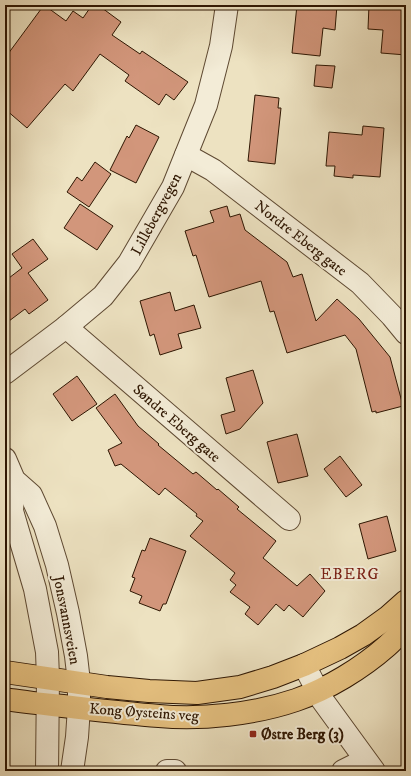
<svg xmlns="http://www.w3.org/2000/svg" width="411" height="776" viewBox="0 0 411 776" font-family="'IM FELL DW Pica',serif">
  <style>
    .building { fill: #d2967b; stroke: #2e1602 }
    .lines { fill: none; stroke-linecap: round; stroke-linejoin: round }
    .minor-casing { stroke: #5e4932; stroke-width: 24 }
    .major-casing { stroke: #2e1602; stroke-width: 24 }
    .minor { stroke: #f3ecd7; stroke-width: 22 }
    .major { stroke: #e6c180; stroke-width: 22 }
    .poi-dot { fill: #8f2418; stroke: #f3ecd7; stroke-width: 1.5 }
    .labels { text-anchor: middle; stroke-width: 4; stroke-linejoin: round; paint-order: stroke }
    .street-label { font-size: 15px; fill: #2e1602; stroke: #f3ecd7 }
    .poi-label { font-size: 15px; font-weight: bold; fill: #2e1602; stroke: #f3ecd7; text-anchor: start }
    .neighbourhood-label { font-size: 16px; letter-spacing: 1px; fill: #7a1f14; stroke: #f3ecd7 }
  </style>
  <rect width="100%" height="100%" fill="#ede2c1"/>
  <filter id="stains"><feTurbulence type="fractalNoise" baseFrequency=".005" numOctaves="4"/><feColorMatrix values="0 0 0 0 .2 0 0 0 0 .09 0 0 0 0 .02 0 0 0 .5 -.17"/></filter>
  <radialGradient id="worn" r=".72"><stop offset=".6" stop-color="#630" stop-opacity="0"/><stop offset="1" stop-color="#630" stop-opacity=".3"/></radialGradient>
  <g class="building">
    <polygon points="44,5 66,21 73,11 83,18 92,5 98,5 121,22 112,35 140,54 142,51 188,82 174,100 166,94 159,105 125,81 129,75 100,54 73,91 65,84 27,128 5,109 5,58"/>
    <polygon points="297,5 337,5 335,30 323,28 320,56 292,53"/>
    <polygon points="369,5 406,5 406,55 381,53 383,30 368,29"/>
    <polygon points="316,65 335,66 332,88 314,86"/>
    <polygon points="255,95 279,98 278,108 281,108 275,164 248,161"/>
    <polygon points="136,125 159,137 136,183 110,170 127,136 129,138"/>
    <polygon points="363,126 384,128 380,177 353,175 353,178 334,176 335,166 326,166 329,132 362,135"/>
    <polygon points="95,162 111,174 89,207 67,192 77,177 82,181"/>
    <polygon points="80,204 113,226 97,250 64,228"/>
    <polygon points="227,206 230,217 240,214 245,230 287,262 293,277 302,274 316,321 337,299 359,319 390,357 403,406 376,413 376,411 372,412 356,349 345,335 287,353 274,311 270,312 261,281 209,297 196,255 193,256 185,231 214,222 210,211"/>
    <polygon points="33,239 48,259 28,273 48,300 29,314 25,309 5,324 5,281 22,268 12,254"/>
    <polygon points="170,292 175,311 194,305 201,328 178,334 182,348 160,355 154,334 150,336 140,301"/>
    <polygon points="253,370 263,403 240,429 226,434 221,415 235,411 226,378"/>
    <polygon points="77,376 97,404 72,421 53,394"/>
    <polygon points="115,394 138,426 159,444 158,445 193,474 196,472 217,490 218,489 239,507 237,509 276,541 263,558 297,586 310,574 325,591 303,617 289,605 284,611 276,604 258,625 245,614 250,607 230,592 236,585 230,580 235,573 190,536 203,521 196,516 197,514 165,488 159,495 121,464 115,466 108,450 122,443 96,408"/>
    <polygon points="297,434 308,476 278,483 267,442"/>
    <polygon points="340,456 362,485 346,497 324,469"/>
    <polygon points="387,516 396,551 368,559 359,524"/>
    <polygon points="150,538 186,551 166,604 163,604 160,611 139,603 142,596 130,591 135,578 132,577 142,550 145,551"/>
  </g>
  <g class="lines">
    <g class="minor-casing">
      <g id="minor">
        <polyline points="186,155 213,170 360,283 392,316 406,333"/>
        <polyline points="66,327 289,519"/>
        <polyline points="5,373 66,327 103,296 129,263 173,187 206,105 221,46 227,5"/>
        <polyline points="5,459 14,480 31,495 45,526 57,565 68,613 76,656 79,682 79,707 77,737 72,771"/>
        <polyline points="14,480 12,511 35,589 47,652 48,678 47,771"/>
        <polyline points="304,665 323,701 374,771"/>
        <polyline points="167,771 175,771"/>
        <polyline points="343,771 365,760"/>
      </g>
    </g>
    <g class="major-casing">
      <g id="major">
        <polyline points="5,672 107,687 149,691 197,693 240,687 273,677 304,665 340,648 363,635 388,617 406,601"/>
        <path d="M5,699C30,703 55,705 80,708C106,711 133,714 159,716C202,720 255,714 296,700C328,689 362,668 387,646C394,640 400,633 406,626"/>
      </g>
    </g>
    <use href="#minor" class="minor"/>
    <use href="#major" class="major"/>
  </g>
  <rect class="poi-dot" x="249" y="730" width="8" height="8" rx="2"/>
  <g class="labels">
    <g class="street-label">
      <text transform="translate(156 214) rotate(-62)" y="5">Lillebergvegen</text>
      <text transform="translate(301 238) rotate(38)" y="5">Nordre Eberg gate</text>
      <text transform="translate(177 423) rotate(41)" y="5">Søndre Eberg gate</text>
      <text transform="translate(67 620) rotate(79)" y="5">Jonsvannsveien</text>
      <text transform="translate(144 712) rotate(4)" y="5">Kong Øysteins veg</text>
    </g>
    <g class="poi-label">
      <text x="261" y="739">Østre Berg (3)</text>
    </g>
    <g class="neighbourhood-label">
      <text x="350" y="579">EBERG</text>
    </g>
  </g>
  <rect width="411" height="776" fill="none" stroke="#ede2c1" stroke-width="20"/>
  <rect x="6" y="6" width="399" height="764" fill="none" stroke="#2e1602" stroke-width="2"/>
  <rect x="10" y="10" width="391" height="756" fill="none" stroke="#2e1602"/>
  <rect width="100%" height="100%" filter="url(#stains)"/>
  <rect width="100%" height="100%" fill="url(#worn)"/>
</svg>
